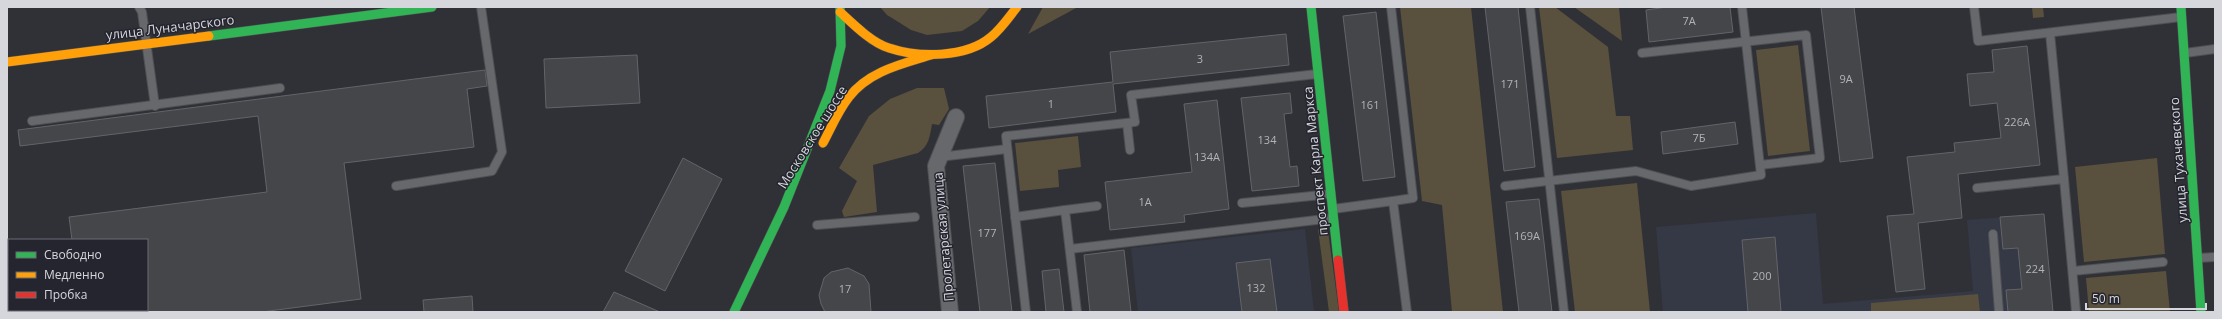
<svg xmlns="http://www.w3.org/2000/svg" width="2222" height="319" viewBox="0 0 2222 319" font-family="'Open Sans',sans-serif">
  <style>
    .built { fill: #353845 }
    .green { fill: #59503d }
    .building { fill: #45464a; stroke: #636469 }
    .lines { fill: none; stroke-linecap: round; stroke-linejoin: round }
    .lane-casing { stroke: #4e4f53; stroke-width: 10 }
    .street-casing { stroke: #4e4f53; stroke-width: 18 }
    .fast-casing { stroke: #4e4f53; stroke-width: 10 }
    .slow-casing { stroke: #4e4f53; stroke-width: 10 }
    .jam-casing { stroke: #4e4f53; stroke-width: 10 }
    .lane { stroke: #67686c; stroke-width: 8 }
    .street { stroke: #67686c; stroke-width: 16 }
    .fast { stroke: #30b455; stroke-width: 9 }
    .slow { stroke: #ff9f0a; stroke-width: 9 }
    .jam { stroke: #e5322d; stroke-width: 9 }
    .labels { text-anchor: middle; stroke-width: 3; stroke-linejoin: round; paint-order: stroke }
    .number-label { font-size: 11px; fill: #b2b3b8 }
    .street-label { font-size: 13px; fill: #d6d7dd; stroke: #24252e }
  </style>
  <rect width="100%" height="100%" fill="#303136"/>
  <g class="built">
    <polygon points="1816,213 1823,304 1973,291 1967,220 2044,214 2053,312 1663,312 1656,227"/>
    <polygon points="1305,229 1314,312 1138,312 1131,248"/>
  </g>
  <g class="green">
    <polygon points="880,7 990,7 978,21 962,31 927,35 911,30 900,23 887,15"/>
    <polygon points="1043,7 1078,7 1028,34"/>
    <polygon points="1400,7 1471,7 1503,312 1452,312 1442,205 1422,201"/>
    <polygon points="1539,7 1555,7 1608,47 1616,116 1630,116 1633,150 1557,158"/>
    <polygon points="1574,7 1619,7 1622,41"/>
    <polygon points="2032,7 2043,7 2044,17 2033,18"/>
    <polygon points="1798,45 1810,151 1768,156 1756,50"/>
    <path d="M917,88H944L949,109L939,125L932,124C930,136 929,146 918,153L873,165L877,212L844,217L842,211L857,181L839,168L869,116L890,99Z"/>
    <polygon points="1078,136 1081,167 1058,170 1059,187 1020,191 1015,143"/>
    <polygon points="2157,158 2165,254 2084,262 2075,167"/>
    <polygon points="1637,183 1650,312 1575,312 1561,191"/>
    <polygon points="1318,229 1328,231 1339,312 1329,312"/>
    <polygon points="2166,271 2170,312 2089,312 2086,278"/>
    <polygon points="1978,294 1980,312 1871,312 1871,303"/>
  </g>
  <g class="building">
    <polygon points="1485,7 1518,7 1535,167 1504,171"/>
    <polygon points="1667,7 1730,7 1733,32 1649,42 1646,10"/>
    <polygon points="1821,7 1854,7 1873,158 1840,162"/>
    <polygon points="1376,12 1395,177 1363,181 1343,16"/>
    <polygon points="1286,34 1289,65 1113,84 1116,112 989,128 986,96 1113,82 1110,52"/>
    <polygon points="2027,46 2040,165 1958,174 1962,218 1918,223 1925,289 1896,292 1887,216 1914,214 1907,157 1955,152 1954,143 2001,138 1997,103 1970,106 1967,74 1994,72 1992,50"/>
    <polygon points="637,55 640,103 546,108 544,59"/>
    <polygon points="485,70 487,86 467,89 474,147 344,163 361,299 261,312 147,312 147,240 72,240 69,217 267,192 258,116 20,146 18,130"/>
    <polygon points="1290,93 1292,113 1284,114 1290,167 1297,166 1299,186 1252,191 1241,98"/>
    <polygon points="1217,100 1229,209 1184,215 1185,222 1110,230 1105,182 1192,172 1184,104"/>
    <polygon points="1735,122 1738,144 1663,154 1661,132"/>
    <polygon points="683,158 722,179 665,291 625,271"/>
    <polygon points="995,163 1006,260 1012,312 980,312 972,246 963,166"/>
    <polygon points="1539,199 1552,312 1519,312 1506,202"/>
    <polygon points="2044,214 2053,312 2008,312 2006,290 2022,289 2018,248 2003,249 2000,217"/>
    <polygon points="1775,237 1781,312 1748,312 1742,240"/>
    <polygon points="1124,250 1131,312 1090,312 1084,255"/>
    <polygon points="1270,259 1277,312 1242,312 1236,263"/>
    <polygon points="848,268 864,276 869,284 871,312 825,312 821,304 819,295 824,278 831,272"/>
    <polygon points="1059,269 1064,312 1046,312 1042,271"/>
    <polygon points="614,292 660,312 603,312"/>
    <polygon points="472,296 473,312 424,312 423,300"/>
  </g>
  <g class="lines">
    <g class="lane-casing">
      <g id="lane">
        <polyline points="139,7 142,12 155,106"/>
        <polyline points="1391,7 1413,198 1393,201 1407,312"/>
        <polyline points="1530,7 1564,312"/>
        <polyline points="1974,7 1978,41 2181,17"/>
        <polyline points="2050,33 2064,179"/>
        <polyline points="1642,53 1806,35 1820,158 1760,165"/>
        <polyline points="2185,53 2215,49"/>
        <polyline points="32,121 280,88"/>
        <polyline points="1127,123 1130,150"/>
        <polyline points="939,157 1007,149"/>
        <polyline points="396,186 492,171 502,152 481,7"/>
        <polyline points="1505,186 1636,171 1691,186 1761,175 1742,7"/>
        <polyline points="1977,188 2064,179 2076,312"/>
        <polyline points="1242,203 1331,194"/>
        <polyline points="1333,209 1393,201"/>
        <polyline points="1065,210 1097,206"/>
        <polyline points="1015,217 1065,210 1077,312"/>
        <polyline points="817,225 915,217"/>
        <polyline points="1993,234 1999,312"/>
        <polyline points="1070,249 1333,218"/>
        <polyline points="2198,258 2215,257"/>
        <polyline points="2073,271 2163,262"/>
        <polyline points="1026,312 1006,136 1135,122 1131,95 1317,74"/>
      </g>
    </g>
    <g class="street-casing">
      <polyline id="street" points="950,312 936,166 956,117"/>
    </g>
    <g class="fast-casing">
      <g id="fast">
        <polyline points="1311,7 1338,260"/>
        <polyline points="2181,7 2201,312"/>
        <polyline points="209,36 432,7"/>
        <polyline points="734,312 784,207 830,91 841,46 840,7"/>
      </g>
    </g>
    <g class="slow-casing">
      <g id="slow">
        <path d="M840,12C853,24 872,43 889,48C919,58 966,58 991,37C1001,29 1009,17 1017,7"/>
        <polyline points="7,62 209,36"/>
        <path d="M823,143C831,128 838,111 849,97C869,71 902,64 931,55"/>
      </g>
    </g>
    <g class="jam-casing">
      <polyline id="jam" points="1338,260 1344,312"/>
    </g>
    <use href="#lane" class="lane"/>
    <use href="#street" class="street"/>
    <use href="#fast" class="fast"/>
    <use href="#slow" class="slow"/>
    <use href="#jam" class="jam"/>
  </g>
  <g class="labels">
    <g class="number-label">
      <text x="1689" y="25">7А</text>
      <text x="1200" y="63">3</text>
      <text x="1846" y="83">9А</text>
      <text x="1510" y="88">171</text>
      <text x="1051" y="108">1</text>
      <text x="1370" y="109">161</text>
      <text x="2017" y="126">226А</text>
      <text x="1699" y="142">7Б</text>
      <text x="1267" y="144">134</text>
      <text x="1207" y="161">134А</text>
      <text x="1145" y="206">1А</text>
      <text x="987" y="237">177</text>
      <text x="1527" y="240">169А</text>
      <text x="2035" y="273">224</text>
      <text x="1762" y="280">200</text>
      <text x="1256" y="292">132</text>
      <text x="845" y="293">17</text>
    </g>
    <g class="street-label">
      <text transform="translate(170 27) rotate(-7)" y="5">улица Луначарского</text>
      <text transform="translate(812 137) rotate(-58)" y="5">Московское шоссе</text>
      <text transform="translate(2178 160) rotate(-94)" y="5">улица Тухачевского</text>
      <text transform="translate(1315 161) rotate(-96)" y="5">проспект Карла Маркса</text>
      <text transform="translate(943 237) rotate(-95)" y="5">Пролетарская улица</text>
    </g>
  </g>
  <rect width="2222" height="319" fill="none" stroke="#d6d7dd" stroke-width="16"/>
  <rect x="8" y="239" width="140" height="72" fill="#24252e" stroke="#6b6c74"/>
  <rect x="16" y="252" width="20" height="6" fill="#30b455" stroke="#6b6c74"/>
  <text x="44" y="259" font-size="12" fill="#d6d7dd">Свободно</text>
  <rect x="16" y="272" width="20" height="6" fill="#ff9f0a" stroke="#6b6c74"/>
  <text x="44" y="279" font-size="12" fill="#d6d7dd">Медленно</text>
  <rect x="16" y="292" width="20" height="6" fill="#e5322d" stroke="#6b6c74"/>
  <text x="44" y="299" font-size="12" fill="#d6d7dd">Пробка</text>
  <path d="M2086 303v6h120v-6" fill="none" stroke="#d6d7dd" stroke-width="2"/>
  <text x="2092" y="303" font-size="12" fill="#d6d7dd" stroke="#24252e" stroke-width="3" paint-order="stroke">50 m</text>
</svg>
